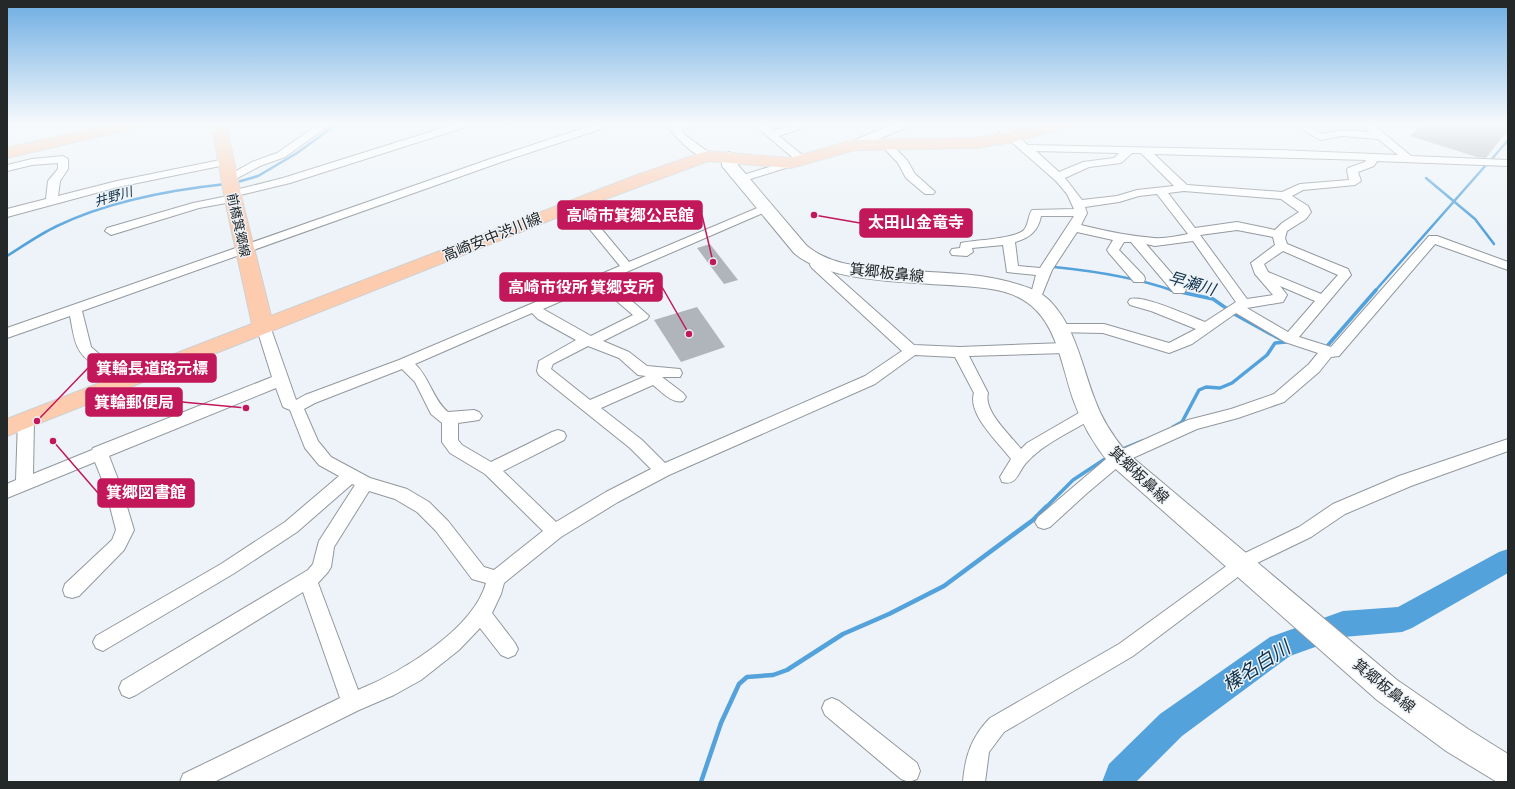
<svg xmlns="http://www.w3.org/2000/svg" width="1515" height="789" viewBox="0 0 1515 789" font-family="'Alegreya Sans','Noto Sans JP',sans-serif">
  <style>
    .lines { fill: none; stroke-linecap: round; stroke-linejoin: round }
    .stream-far2 { stroke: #54a2dc; stroke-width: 2.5 }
    .stream-far1 { stroke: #54a2dc; stroke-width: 3.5 }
    .stream { stroke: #54a2dc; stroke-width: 4.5 }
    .river { fill: #54a2dc; fill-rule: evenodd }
    .building { fill: #afb5bb }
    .minor-casing { stroke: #92989d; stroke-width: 2 }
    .tertiary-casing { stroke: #92989d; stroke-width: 2 }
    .secondary-casing { stroke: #92989d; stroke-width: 2 }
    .primary-casing { stroke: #cfd0d0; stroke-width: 2 }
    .minor { fill: #fff; fill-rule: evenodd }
    .tertiary { fill: #fff; fill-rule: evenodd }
    .secondary { fill: #fff; fill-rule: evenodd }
    .primary { fill: #fdcbae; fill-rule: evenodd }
    .labels { text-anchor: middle; stroke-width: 3; stroke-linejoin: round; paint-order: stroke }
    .far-water-label { font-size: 13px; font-style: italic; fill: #0f3149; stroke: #edf3f8 }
    .far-street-label { font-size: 13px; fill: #252829; stroke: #edf3f8 }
    .street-label { font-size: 15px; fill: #252829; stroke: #edf3f8 }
    .water-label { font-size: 16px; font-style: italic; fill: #0f3149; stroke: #edf3f8 }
    .near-water-label { font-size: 19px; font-style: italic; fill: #0f3149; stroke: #edf3f8 }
    .leader { fill: none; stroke: #c2185b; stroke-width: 1.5 }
    .callout-dot { fill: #c2185b; stroke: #edf3f8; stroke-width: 1.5 }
    .callout { fill: #c2185b; stroke: #c2185b; stroke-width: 1.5 }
    .callout-label { font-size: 16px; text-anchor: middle; font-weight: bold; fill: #fff }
  </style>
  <rect width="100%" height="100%" fill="#edf3f8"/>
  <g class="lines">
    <g class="stream-far2">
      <polyline points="1361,124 1370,131"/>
      <polyline points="1491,160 1508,140"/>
      <polyline points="1426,178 1475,219 1494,244"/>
      <polyline points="234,183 258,176 297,153 337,124"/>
      <path d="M7,256C23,246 40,234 57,226C109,201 169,190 226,184"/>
      <path d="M1054,267C1094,271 1135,277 1174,291"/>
      <polyline points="1375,291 1486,165"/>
    </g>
    <g class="stream-far1">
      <polyline points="1171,290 1213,299 1236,315 1280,339"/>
      <polyline points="1328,345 1376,290"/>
      <polyline points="1173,427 1182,422 1199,390 1206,387 1220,388 1232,383 1267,355 1275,343 1286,342"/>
      <polyline points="1120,450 1142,441"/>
      <polyline points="1045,508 1073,480 1108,457"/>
    </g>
    <polyline class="stream" points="701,782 721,723 739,684 747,677 773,675 787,670 843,634 889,614 944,586 1033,520 1046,507"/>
    <polygon class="river" points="1508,549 1508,573 1412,628 1402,632 1343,637 1290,656 1182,736 1136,782 1102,782 1109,764 1160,714 1270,637 1343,611 1398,607 1499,552"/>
  </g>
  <g class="building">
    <polygon points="1422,124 1508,124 1508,130 1486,158 1477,157 1410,136"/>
    <polygon points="710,244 738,280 724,284 697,248"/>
    <polygon points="697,307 725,347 681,362 654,320"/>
  </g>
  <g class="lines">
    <g class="minor-casing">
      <g id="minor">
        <polygon points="319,124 331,124 285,157 260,166 232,181 224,181 222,179 252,162 277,153"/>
        <polygon points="455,124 470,124 469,126 290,183 236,196 239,199 237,201 199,208 111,235 105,231 107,228 193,203 228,196 226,194 228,192 283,178"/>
        <path d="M596,124H611L610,126L504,161L82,311L91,347L106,360L115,388L113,392L108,393L103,392L93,363C74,353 74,335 70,316L7,338V328L496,157Z"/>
        <path d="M666,124H697L696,126L681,130L685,135L711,154L712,156L711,158C697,162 673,134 666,124Z"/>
        <polygon points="753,124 764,124 773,131 794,124 809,124 808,126 779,136 806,158 807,160 806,162 798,162"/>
        <path d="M991,124H1002L1028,145L1278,150L1398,155L1378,139L1342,136L1320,140L1293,124H1305L1322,134L1342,130L1370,132L1362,124H1373L1411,156L1508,160V166L1377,161L1374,166L1358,172L1361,181L1355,185L1303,190L1292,196L1308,206L1311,212L1306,219L1287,231L1285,238L1287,244L1348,269L1351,275L1299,337L1331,347L1429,236H1437L1508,262V270L1435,244L1339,356L1331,357L1319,372L1284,402L1238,418L1197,429L1124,462L1086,494L1050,527L1044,529L1038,527L1035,522L1038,517L1112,454L1188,420L1231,409L1274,394L1309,364L1318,353L1285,342L1236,313L1192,344L1169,353L1103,333L1054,332L1052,329L1054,326L1059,324H1104L1169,343L1196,329L1151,311L1130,305L1128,302L1130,299C1145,295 1189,316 1205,322L1236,302L1193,241L1155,246L1146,244L1186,290L1184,293H1174L1131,242H1124L1119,250L1144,276L1145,279L1144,282H1134L1109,253L1107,250L1113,240L1077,232L1052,270L1041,297L1033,301L1028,300L1026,297L1032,290L1036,275L1007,272L1003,245L972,248L973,252L967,256L952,255L950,252L952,249L960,248L961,243C975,240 1015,239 1024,230C1029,224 1028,215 1032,210L1074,209L1067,194L1056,181ZM1036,151L1119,153L1114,158L1083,162L1059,172ZM1132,153H1141L1174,186L1137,190L1117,196L1082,200L1065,178L1089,167L1121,163ZM1154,154L1366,160L1365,162L1348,168L1347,170L1349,180L1300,184L1282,192L1187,185ZM1184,191L1281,199L1299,212L1282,223L1275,230L1237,222L1195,228L1168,193ZM1157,194L1188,234C1177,236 1164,239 1154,238C1129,236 1105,231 1081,225L1087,213L1085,207L1119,202L1139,196ZM1041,216H1074L1040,268L1018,266L1015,242C1030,238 1038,231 1041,216ZM1237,230L1273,237L1275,245L1251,263L1255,274L1273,295L1247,299L1200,235ZM1283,251L1338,275L1321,294L1268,272L1264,264ZM1280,286L1315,301L1288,332L1247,308L1283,302L1287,295Z"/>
        <polygon points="886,142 890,143 907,160 915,174 933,190 935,192 933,194 925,194 906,178 898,163 881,145"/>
        <polygon points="63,156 68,159 68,169 60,181 58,196 117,181 225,159 230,162 225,165 118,187 7,217 7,209 46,199 48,181 58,169 58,163 32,165 7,171 7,165 32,159"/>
        <polygon points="791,160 796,163 795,165 741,182 735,179 737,177"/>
        <path d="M575,201L579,202L629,262L762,206H770L772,208L770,210L608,280L649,316L647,319L603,341L629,352L647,366L680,369L682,373L680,377H662L683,393L686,397L683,401C672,404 662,392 653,385L601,408L642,440L665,463L865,376L902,351L812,268L810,265L811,261L817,257L821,258L823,264L914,345L960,347L1065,343L1070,345L1072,348L1070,351L1065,353L969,356L988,393C983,411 1010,435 1021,449L1027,443L1084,410L1089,408L1094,410L1097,414L1094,418C1072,431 1044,443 1026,463C1018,472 1017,486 1002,482L1000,477L1011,459C999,443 967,414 974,393L955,357L915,355L875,384L669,475L618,502L561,537L504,583L501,594L492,613L515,643L518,649L515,655L508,658L501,655L480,628L459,650L421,680L394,695L359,710L214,782H180L183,774L340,698L303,592L136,695L129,698L122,695L119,688L122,681L308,570L313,564L319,541L355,485L352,484L297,532L233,574L103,651L96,648L93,642L96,636L221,564L285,522L339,476L319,465L305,448L290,410L283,407L276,388L109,456L121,487L134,530L124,550L79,596L72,598L65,596L63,590L65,584L112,540L116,530L105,487L95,462L7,498V484L16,480L18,420L21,416L26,414L31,416L34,420L33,474L92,450L93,448L272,377L256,326L258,323H268L270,326L296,400L305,395L399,360L620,266L569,204ZM598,285L633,315L591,336L543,309ZM532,313L538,319L576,340L539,361L537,371L539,375L630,448L651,469L606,492L556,522L503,471L564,440L566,436L564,432L558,430L552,432L491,462L462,445L458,440V423L479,420L482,416L479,412L474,410L448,412C433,400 430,378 415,364ZM588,346L619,358L638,375L646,376L590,400L551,369L553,364ZM402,369L415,382L431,414L442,423V442L450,453L485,474L543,531L494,570L484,567L448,521L429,502L407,489L370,478L331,457L318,441L304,409L315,403ZM369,491L395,499L417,512L436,531L472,579L486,583C473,630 400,673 358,690L318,583L328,572L331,567L334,547Z"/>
        <path d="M1508,439V451L1411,486L1345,514L1311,537L1255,564L1133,656L1004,732L989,752L985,782H963C965,756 972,736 990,718L1119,644L1243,554L1299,527L1333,504L1399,476Z"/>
        <polygon points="832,698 839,701 917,763 920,771 917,779 909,782 901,779 825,715 822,708 825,701"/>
      </g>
    </g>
    <g class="tertiary-casing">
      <polygon id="tertiary" points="893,124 909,124 907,127 858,148 854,149 848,145 850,142"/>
    </g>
    <g class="secondary-casing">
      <path id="secondary" d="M729,152L734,154L738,165L806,245C830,266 865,267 895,270C933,273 973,272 1010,282C1024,286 1039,290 1050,301C1076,328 1082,367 1095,400C1102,420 1113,436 1126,452L1397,680L1468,729L1508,754V782H1497L1446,751L1377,700L1110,464C1094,445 1081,422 1073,399C1063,370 1058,332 1036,310C1017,290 989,288 963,286C917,282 829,284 794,253L722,166L721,157L724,154Z"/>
    </g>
    <g class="primary-casing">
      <g id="primary">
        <polygon points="115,124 141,124 139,127 7,158 7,148"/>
        <polygon points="212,124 226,124 242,200 271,316 637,175 707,151 790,158 854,140 977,138 1048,124 1073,124 1071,127 1066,128 1012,142 977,148 855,150 791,168 708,161 581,208 7,436 7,419 252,324 225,200"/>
      </g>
    </g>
    <use href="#minor" class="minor"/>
    <use href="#tertiary" class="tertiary"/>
    <use href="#secondary" class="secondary"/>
    <use href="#primary" class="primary"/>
  </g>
  <linearGradient id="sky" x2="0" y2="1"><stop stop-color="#6dade3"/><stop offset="0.53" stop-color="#f7fafc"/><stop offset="1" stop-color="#f7fafc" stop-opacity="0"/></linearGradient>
  <rect width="1515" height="234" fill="url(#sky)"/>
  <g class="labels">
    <g class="far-water-label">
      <text transform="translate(113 196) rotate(-16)" y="5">井野川</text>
    </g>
    <g class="far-street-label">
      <text transform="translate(239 225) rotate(78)" y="5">前橋箕郷線</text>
    </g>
    <g class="street-label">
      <text transform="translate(492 237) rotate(-22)" y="5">高崎安中渋川線</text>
      <text transform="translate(887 273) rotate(6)" y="5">箕郷板鼻線</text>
      <text transform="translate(1139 475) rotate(43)" y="5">箕郷板鼻線</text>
      <text transform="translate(1384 686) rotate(39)" y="5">箕郷板鼻線</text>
    </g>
    <g class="water-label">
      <text transform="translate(1192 283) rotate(16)" y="6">早瀬川</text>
    </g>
    <g class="near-water-label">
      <text transform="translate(1256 666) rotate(-33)" y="7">榛名白川</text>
    </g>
  </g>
  <path class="leader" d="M713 262L702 215M814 215L860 223M689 334L662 287M37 421L88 368M246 408L182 402M53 441L98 493"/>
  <g class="callout-dot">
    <circle cx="713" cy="262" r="4"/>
    <circle cx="814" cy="215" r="4"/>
    <circle cx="689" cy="334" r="4"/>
    <circle cx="37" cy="421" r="4"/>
    <circle cx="246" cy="408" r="4"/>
    <circle cx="53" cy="441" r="4"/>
  </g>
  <g class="callout">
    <rect x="558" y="201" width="144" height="28" rx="4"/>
    <rect x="860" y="209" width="112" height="28" rx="4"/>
    <rect x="500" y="273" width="162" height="28" rx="4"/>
    <rect x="88" y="354" width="128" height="28" rx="4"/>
    <rect x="86" y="388" width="96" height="28" rx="4"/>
    <rect x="98" y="479" width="96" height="28" rx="4"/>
  </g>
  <g class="callout-label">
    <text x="630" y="221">高崎市箕郷公民館</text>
    <text x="916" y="228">太田山金竜寺</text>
    <text x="581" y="293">高崎市役所 箕郷支所</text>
    <text x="152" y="374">箕輪長道路元標</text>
    <text x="134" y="408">箕輪郵便局</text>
    <text x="146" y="498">箕郷図書館</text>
  </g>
  <rect width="1515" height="789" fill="none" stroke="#252829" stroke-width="16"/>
</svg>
